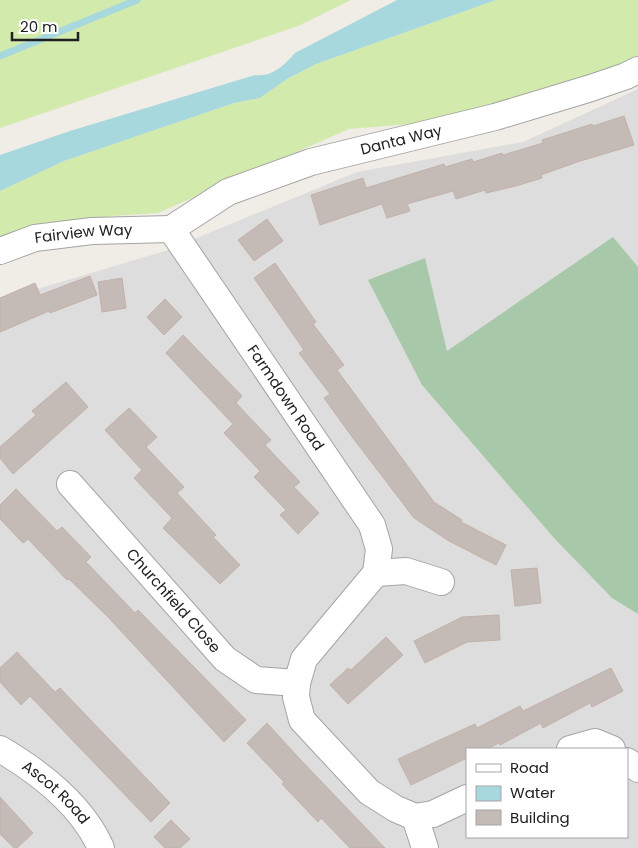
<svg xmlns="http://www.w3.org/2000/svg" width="638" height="848" viewBox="0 0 638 848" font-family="Poppins,sans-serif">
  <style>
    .residential { fill: #dedddd; fill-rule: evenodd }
    .grass { fill: #d3eaad }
    .cemetery { fill: #a8c9a9 }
    .water { fill: #a7d8dd }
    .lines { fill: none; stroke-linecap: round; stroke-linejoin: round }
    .stream { stroke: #a7d8dd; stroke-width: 7 }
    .building { fill: #c5bbb6; stroke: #c2b1a9 }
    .minor-casing { stroke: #a4a4a4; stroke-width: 28 }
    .minor { stroke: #fff; stroke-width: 26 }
    .labels { text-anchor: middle; stroke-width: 4; stroke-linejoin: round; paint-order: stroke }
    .street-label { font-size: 15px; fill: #202020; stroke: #fff }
  </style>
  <rect width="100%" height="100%" fill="#f0ece6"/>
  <path class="residential" d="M638,89V848H0V300L165,251L357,172L523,142ZM467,749H627V837H467Z"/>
  <g class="grass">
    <polygon points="0,0 351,0 298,26 0,128"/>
    <polygon points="496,0 638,0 638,69 495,117 349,129 158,213 112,216 0,239 0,191 64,161 234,103 260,98 287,79 316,64"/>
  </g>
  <polygon class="cemetery" points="613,237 638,267 638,614 612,598 554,538 422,385 368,280 425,258 447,351"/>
  <path class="water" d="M397,0H496L316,64L287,79L260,98L234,103L64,161L0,191V155L70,131L255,75C273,77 283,66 295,53Z"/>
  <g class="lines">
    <polyline class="stream" points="0,56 137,0"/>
  </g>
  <g class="building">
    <polygon points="624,116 634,145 577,162 541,175 542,178 516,186 486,193 485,190 456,199 453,191 407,204 410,211 387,218 382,204 320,225 311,195 363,178 366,188 444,164 445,167 472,159 473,162 502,153 503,155 543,143 542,140 561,134 592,124 593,126"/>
    <polygon points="267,219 283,241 254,261 238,240"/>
    <polygon points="275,263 316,322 313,324 344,365 337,370 434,502 462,520 461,522 506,545 496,565 449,541 414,518 353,438 324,398 330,394 299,353 304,350 254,278"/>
    <polygon points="90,276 97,295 50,313 49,311 0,332 0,298 35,283 40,295"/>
    <polygon points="122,278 126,308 102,312 98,282"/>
    <polygon points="165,299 182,317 164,335 147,317"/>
    <polygon points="183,335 242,396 236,403 271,440 265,445 300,482 294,487 319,513 298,534 280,515 286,510 254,477 260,471 224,433 233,424 166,353"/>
    <polygon points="66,382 88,407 13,474 0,458 0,447 36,415 32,411"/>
    <polygon points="129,408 157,437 146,447 184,487 177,493 216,535 213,537 240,565 220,584 163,528 172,518 134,478 142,470 105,430"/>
    <polygon points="16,489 57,531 62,527 91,557 86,562 135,613 138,610 246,720 224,742 107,616 69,579 67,580 28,539 23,543 0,519 0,505"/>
    <polygon points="537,568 541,603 515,606 511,570"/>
    <polygon points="499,615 500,640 467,642 425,663 414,641 462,617"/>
    <polygon points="386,637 403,655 348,704 330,685 348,668 351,670"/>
    <polygon points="17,652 55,692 60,688 170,803 151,822 30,696 21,705 0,682 0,668"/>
    <polygon points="611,668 623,691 592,707 590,703 543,728 541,723 500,745 499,743 487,749 467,749 467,758 411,785 398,759 475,724 477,728 520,706 523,711"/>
    <polygon points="267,723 296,755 385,848 350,848 321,818 318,822 282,784 284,782 247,743"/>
    <polygon points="0,797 33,833 17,848 14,848 0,834"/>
    <polygon points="171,820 190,839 180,848 165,848 154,837"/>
  </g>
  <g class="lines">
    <g class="minor-casing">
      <g id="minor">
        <path id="s1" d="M171,229L372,525L379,549L376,573L304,659L297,683L296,697L302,720L369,792L396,809L415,817L433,814L467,798"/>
        <path id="s2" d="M171,229L228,192L311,162L495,117L591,88L626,76L638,70"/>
        <path id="s3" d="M0,251L35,238L92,231L171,229"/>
        <path id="s4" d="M70,484L225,659L256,680L297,683"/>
        <polyline points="376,573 406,571 441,582"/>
        <path id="s5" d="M0,749C39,772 82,805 101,848"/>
        <polyline points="570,749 595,742 612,749"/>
        <polyline points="627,761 638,769"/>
        <polyline points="415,817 425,848"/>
      </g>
    </g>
    <use href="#minor" class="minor"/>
  </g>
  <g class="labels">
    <g class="street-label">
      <text dy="5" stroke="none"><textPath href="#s2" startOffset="249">Danta Way</textPath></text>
      <text dy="5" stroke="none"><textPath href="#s3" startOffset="86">Fairview Way</textPath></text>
      <text dy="5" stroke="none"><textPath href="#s1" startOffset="204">Farmdown Road</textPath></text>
      <text dy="5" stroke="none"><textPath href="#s4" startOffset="156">Churchfield Close</textPath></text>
      <text dy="5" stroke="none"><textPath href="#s5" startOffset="71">Ascot Road</textPath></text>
    </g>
  </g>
  <rect x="466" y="748" width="162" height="90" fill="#ffffff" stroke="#a6a6a6"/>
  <rect x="476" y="764" width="25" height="8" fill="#ffffff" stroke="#a6a6a6"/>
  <text x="510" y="773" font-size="15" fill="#202020">Road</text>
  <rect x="476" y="786" width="25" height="15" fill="#a7d8dd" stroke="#a6a6a6"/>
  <text x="510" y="798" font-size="15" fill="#202020">Water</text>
  <rect x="476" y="810" width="25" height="15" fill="#c5bbb6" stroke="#a6a6a6"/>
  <text x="510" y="823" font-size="15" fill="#202020">Building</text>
  <path d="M12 32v8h66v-8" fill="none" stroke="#202020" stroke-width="2.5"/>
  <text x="20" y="32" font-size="15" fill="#202020" stroke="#ffffff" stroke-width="4" paint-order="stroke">20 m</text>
</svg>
